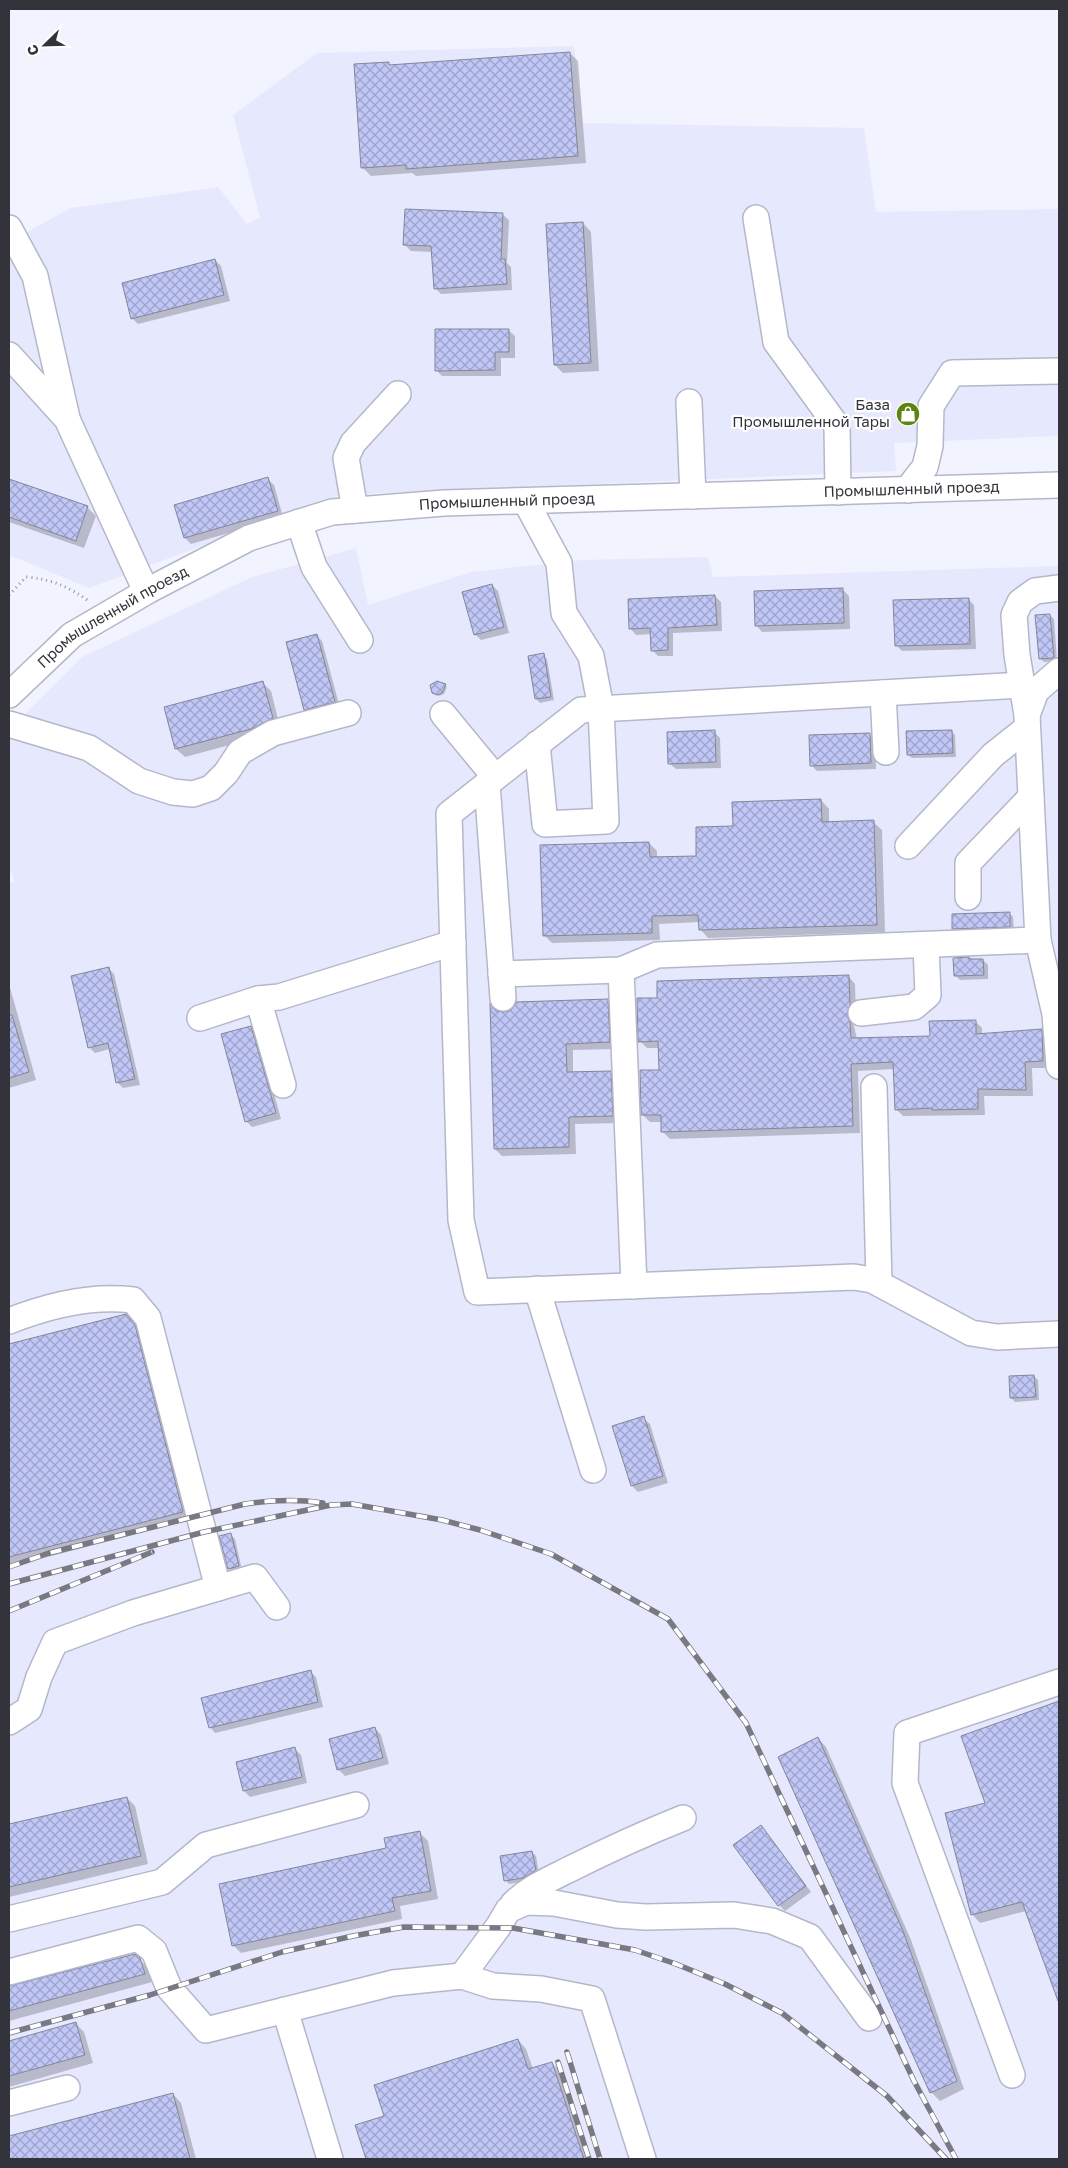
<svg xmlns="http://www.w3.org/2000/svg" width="1068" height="2168" viewBox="0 0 1068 2168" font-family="'Golos Text',sans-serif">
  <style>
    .built { fill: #e6e9fe }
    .shadow { fill: #0003 }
    .building { fill: url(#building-cross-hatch); stroke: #848697 }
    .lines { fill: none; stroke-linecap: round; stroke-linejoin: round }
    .minor-casing { stroke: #b5b7c9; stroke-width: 28 }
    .path { stroke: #93949d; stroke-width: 3; stroke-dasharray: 1 4; stroke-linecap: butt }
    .minor { stroke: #fff; stroke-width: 25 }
    .rail-casing { stroke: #787982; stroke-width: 5.5 }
    .rail { stroke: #fff; stroke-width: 4; stroke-dasharray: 11; stroke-linecap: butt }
    .labels { text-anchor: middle; stroke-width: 4.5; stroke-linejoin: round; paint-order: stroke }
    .poi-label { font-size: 15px; fill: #33343b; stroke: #fff; text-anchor: end }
    .street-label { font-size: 15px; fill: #33343b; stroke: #fff }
  </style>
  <defs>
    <pattern id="building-cross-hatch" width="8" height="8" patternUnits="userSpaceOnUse" patternTransform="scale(1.25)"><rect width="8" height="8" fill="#c0c7f7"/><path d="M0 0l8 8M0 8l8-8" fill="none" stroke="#9da2c9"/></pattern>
  </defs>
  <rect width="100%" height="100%" fill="#f1f3fe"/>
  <g class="built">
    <polygon points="574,46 583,123 864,128 876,212 1059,209 1059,436 894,443 896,471 340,495 89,588 9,555 9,242 71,208 218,187 247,224 260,217 233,115 317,53"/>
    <polygon points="356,548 368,605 472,572 583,560 708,557 713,577 1059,566 1059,2159 9,2159 9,883 15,881 9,868 9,730 82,657 252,577"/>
  </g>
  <g class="shadow">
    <polygon points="570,53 578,61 586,163 416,176 412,173 371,176 362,167 388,63 392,66"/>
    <polygon points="502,214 509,220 507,263 511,267 512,290 441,294 435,288 433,252 411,251 405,245"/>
    <polygon points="583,223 591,232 599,371 563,373 555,365"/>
    <polygon points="215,260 221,266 230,301 138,324 132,318"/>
    <polygon points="508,330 515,336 515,358 501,358 501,376 442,376 436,370"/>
    <polygon points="267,479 274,485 283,517 191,544 185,538"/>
    <polygon points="9,480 87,507 96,516 84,548 9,522"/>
    <polygon points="492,585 498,591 509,633 481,640 475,634"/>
    <polygon points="843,590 849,596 850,629 762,632 756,625"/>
    <polygon points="715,596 721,602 722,631 673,633 673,656 658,656 652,650 652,634 636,635 631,629 629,601"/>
    <polygon points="968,599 974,605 976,649 902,651 896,645"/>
    <polygon points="1050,615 1054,619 1057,661 1044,662 1040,658"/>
    <polygon points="316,635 322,641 340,708 311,715 305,709"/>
    <polygon points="543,655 547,659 554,700 540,703 536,699"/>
    <polygon points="262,682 271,691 280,727 260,737 185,757 176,749"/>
    <polygon points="445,685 447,687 444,694 439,696 435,694"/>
    <polygon points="951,731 955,735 956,757 912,758 908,755"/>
    <polygon points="714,732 720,738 721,768 676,769 669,763"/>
    <polygon points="869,734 875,740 876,769 817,771 811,765"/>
    <polygon points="821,800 829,809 829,823 873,822 882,830 885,932 708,938 700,929 700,922 659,924 660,940 552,943 544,935 649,843 657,851 657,858 698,857 734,827"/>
    <polygon points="1009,913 1013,917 1014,930 957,932 954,928"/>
    <polygon points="969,958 983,960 988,965 988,979 960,980 955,975"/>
    <polygon points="108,968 114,974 140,1085 123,1088 118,1083 110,1049 95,1053 89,1047"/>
    <polygon points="848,976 855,984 856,1013 853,1022 857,1039 931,1037 975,1021 982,1028 982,1034 1041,1030 1048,1037 1050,1068 1032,1068 1033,1096 984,1096 985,1115 903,1116 896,1109 894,1069 858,1071 860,1133 670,1139 662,1131 662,1122 650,1122 643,1115 661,1071 660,1048 647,1048 640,1041 658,999"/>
    <polygon points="9,984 36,1080 9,1088"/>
    <polygon points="607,1000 614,1008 616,1049 573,1050 573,1074 610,1072 617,1080 619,1123 575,1124 576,1154 502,1156 495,1149 491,1006 497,1012 504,1014"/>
    <polygon points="250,1027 257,1033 281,1119 252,1127 246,1121"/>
    <polygon points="125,1315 143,1334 191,1520 9,1567 9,1345"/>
    <polygon points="1034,1376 1038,1380 1039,1400 1015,1402 1011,1398"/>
    <polygon points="643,1418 650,1424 668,1483 638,1492 632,1486 614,1427"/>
    <polygon points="231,1535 235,1539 242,1570 233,1572 229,1568"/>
    <polygon points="311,1672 316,1677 323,1707 215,1733 210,1727"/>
    <polygon points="1059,1702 1059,2002 1026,1911 980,1923 972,1914 987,1804 962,1737"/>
    <polygon points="375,1728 381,1735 389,1764 345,1776 338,1769"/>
    <polygon points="818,1738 826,1747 911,1940 964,2089 940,2101 931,2092 780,1758"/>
    <polygon points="295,1749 301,1755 307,1783 250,1797 244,1791 237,1762"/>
    <polygon points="127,1798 135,1806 148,1864 9,1897 9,1825"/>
    <polygon points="761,1826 811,1892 785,1911 779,1905"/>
    <polygon points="420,1833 428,1841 438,1899 400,1906 402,1919 241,1953 233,1945 387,1849"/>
    <polygon points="532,1852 536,1856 539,1874 528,1881 509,1884 505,1880"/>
    <polygon points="139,1959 148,1968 152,1982 9,2021 9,1987"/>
    <polygon points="75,2023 84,2032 93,2063 9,2087 9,2042"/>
    <polygon points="518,2040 526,2049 533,2069 552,2063 560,2071 589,2159 368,2159 357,2125 386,2116"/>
    <polygon points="173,2094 181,2103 196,2159 9,2159 9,2137"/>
  </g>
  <g class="building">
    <polygon points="570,52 578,156 406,169 406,165 361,168 354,64 389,62 389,65"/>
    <polygon points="405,209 503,213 501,259 505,259 507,284 434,289 431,246 403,245"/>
    <polygon points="583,222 591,363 554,365 546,224"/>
    <polygon points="215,259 224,295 131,319 122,283"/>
    <polygon points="435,329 509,329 509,352 495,352 495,370 435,371"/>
    <polygon points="268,477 278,511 184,538 174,505"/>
    <polygon points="9,479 88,506 76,541 9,517"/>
    <polygon points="492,584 504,627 474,635 462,592"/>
    <polygon points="843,588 844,623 755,626 754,591"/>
    <polygon points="715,595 717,625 668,628 668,650 651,651 650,628 629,629 628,599"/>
    <polygon points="969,598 970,644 895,646 893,600"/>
    <polygon points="1050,614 1054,658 1039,659 1035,615"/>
    <polygon points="317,634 335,702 304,710 286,642"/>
    <polygon points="544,653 551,697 535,699 528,656"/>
    <polygon points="263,681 273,718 251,729 175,749 164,707"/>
    <polygon points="437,681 446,684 442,693 437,695 432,693 430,685"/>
    <polygon points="715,730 716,762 668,764 667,732"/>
    <polygon points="952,730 953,753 907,755 906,731"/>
    <polygon points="870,733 871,763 810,766 809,735"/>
    <polygon points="821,799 822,822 874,820 877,925 699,930 698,915 652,916 652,933 543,936 540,845 649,842 650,857 696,856 696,827 733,826 732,802"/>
    <polygon points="1010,912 1010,927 952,929 952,914"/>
    <polygon points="969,957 969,959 983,959 984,975 954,976 953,958"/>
    <polygon points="109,967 135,1079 116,1083 108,1043 88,1048 71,976"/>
    <polygon points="849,975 850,1005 847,1014 850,1022 851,1038 930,1036 929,1021 976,1020 976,1034 1042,1029 1043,1061 1025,1062 1026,1090 978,1089 978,1109 932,1110 932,1108 895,1110 893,1062 851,1064 853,1126 661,1132 661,1115 641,1115 640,1070 659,1070 658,1041 638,1042 637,998 657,998 657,981"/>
    <polygon points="608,999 610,1042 566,1044 567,1072 611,1071 613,1116 569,1117 569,1147 494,1149 490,1003 496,1011 504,1012 511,1010 516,1002"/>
    <polygon points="9,1015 12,1015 29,1072 9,1078"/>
    <polygon points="251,1026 276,1113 245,1122 221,1034"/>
    <polygon points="126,1314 135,1325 183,1512 9,1557 9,1344"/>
    <polygon points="1034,1375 1036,1397 1010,1398 1009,1376"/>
    <polygon points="644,1416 663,1476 631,1486 612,1426"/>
    <polygon points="231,1533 239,1566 228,1569 219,1536"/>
    <polygon points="311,1670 318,1702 209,1728 201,1698"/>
    <polygon points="1059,1701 1059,2001 1058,2001 1022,1902 971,1915 945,1813 985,1803 961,1736"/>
    <polygon points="375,1727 383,1758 337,1770 329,1739"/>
    <polygon points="818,1737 903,1931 957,2081 930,2093 778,1757"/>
    <polygon points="295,1747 302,1777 243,1791 236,1762"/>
    <polygon points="127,1797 141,1856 9,1887 9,1824"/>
    <polygon points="761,1825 806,1886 778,1906 733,1845"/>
    <polygon points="420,1831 431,1891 392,1898 395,1911 232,1946 219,1884 386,1848 384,1838"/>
    <polygon points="532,1851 536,1870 523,1878 504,1881 500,1856"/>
    <polygon points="135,1954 140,1958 145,1974 9,2011 9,1986"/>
    <polygon points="76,2022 85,2055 9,2076 9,2041"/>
    <polygon points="518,2039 528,2069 552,2062 584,2159 366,2159 355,2125 384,2116 374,2085"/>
    <polygon points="173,2093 190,2159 9,2159 9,2136"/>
  </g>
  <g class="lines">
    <g class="minor-casing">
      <g id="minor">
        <polyline points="756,218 776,342 837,426 838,492"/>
        <polyline points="9,228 35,276 67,418"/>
        <polyline points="9,355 67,419 146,591"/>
        <polyline points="689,402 693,496"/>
        <polyline points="907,490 925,467 930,446 931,406 952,373 1059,371"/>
        <polyline points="526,502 559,563 564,613 591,656 601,708 606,821 545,824 537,744"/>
        <polyline points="355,510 346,458 353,443 398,394"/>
        <polyline points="299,522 314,567 360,640"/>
        <polyline points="1059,588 1035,591 1020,602 1014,615 1017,655 1027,715 1038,940 1055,1014 1059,1066"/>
        <polyline points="1022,685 581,710 449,814 461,1220 477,1292 854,1277 872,1280 971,1333 997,1337 1059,1334"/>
        <polyline points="883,693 886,752"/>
        <path id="s1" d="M9,695L72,635L151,589L249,538L332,512L444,503L1059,485"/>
        <polyline points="443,714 495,777"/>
        <polyline points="1027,715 1036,691 1059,671"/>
        <polyline points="9,724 89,748 139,781 173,792 193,794 211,788 226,773 240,752 273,733 348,713"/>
        <polyline points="487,784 503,998"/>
        <polyline points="908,846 993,755 1027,728"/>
        <polyline points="968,897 968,863 1031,797"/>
        <polyline points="621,970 634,1286"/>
        <polyline points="501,974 621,970 657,955 1038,940"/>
        <polyline points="258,999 283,1085"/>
        <polyline points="861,1013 914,1007 928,995 926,945"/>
        <polyline points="200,1018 258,999 279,997 453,943"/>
        <polyline points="874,1087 879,1283"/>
        <polyline points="537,1289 593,1470"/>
        <path d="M9,1321C47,1306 92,1295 133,1300L148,1318L218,1588"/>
        <polyline points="9,1722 29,1709 39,1677 55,1642 133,1613 255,1577 277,1607"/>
        <path d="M513,1904C528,1889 548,1880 568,1870C606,1851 643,1834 683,1818"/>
        <polyline points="9,1919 162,1882 206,1845 356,1805"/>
        <polyline points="9,1972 138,1938 154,1951 169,1988 206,2030 393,1983 462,1976 493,1986 541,1989 592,1999 643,2159"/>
        <polyline points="462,1976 498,1927 508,1910 526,1902 554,1903 617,1915 646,1917 734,1915 772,1921 810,1937 869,2018"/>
        <polyline points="285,2010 330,2159"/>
        <polyline points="1012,2075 905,1783 907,1733 1059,1682"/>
        <polyline points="9,2103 67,2088"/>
      </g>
    </g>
    <path class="path" d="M9,595L26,577C52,579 69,587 90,602"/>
    <use href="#minor" class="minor"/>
    <g class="rail-casing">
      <g id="rail">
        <path d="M9,1567L49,1553L245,1504C272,1500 296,1499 323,1503"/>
        <polyline points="9,1584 204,1532 331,1505 352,1504 442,1520 480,1530 551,1554 668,1619 746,1723 914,2081 956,2159"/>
        <polyline points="9,1611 152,1552"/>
        <polyline points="9,2033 150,1995 282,1952 353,1936 404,1927 513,1928 635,1950 676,1964 725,1984 782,2013 887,2096 946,2159"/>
        <polyline points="567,2052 600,2159"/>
        <polyline points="558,2062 589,2159"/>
      </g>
    </g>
    <use href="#rail" class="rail"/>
  </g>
  <defs>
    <g id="shop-disc" transform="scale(1.25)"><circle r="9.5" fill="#5c850f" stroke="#fff"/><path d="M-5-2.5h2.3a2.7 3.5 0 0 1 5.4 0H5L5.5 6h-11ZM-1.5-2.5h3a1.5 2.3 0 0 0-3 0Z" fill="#fff"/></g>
  </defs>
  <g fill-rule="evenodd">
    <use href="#shop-disc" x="908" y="414"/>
  </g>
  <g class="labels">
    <g class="poi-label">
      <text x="890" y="410">База<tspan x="890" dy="17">Промышленной Тары</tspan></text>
    </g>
    <g class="street-label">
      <text dy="5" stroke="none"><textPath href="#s1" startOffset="956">Промышленный проезд</textPath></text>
      <text dy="5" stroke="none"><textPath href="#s1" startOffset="551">Промышленный проезд</textPath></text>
      <text dy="5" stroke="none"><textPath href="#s1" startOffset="131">Промышленный проезд</textPath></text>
    </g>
  </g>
  <rect width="1068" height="2168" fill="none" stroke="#33343b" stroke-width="20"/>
  <g transform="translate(45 45) rotate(247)" stroke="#ffffff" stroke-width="4" paint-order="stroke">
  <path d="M0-4L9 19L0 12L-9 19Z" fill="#33343b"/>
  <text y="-8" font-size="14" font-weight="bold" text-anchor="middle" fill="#33343b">С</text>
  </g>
</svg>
